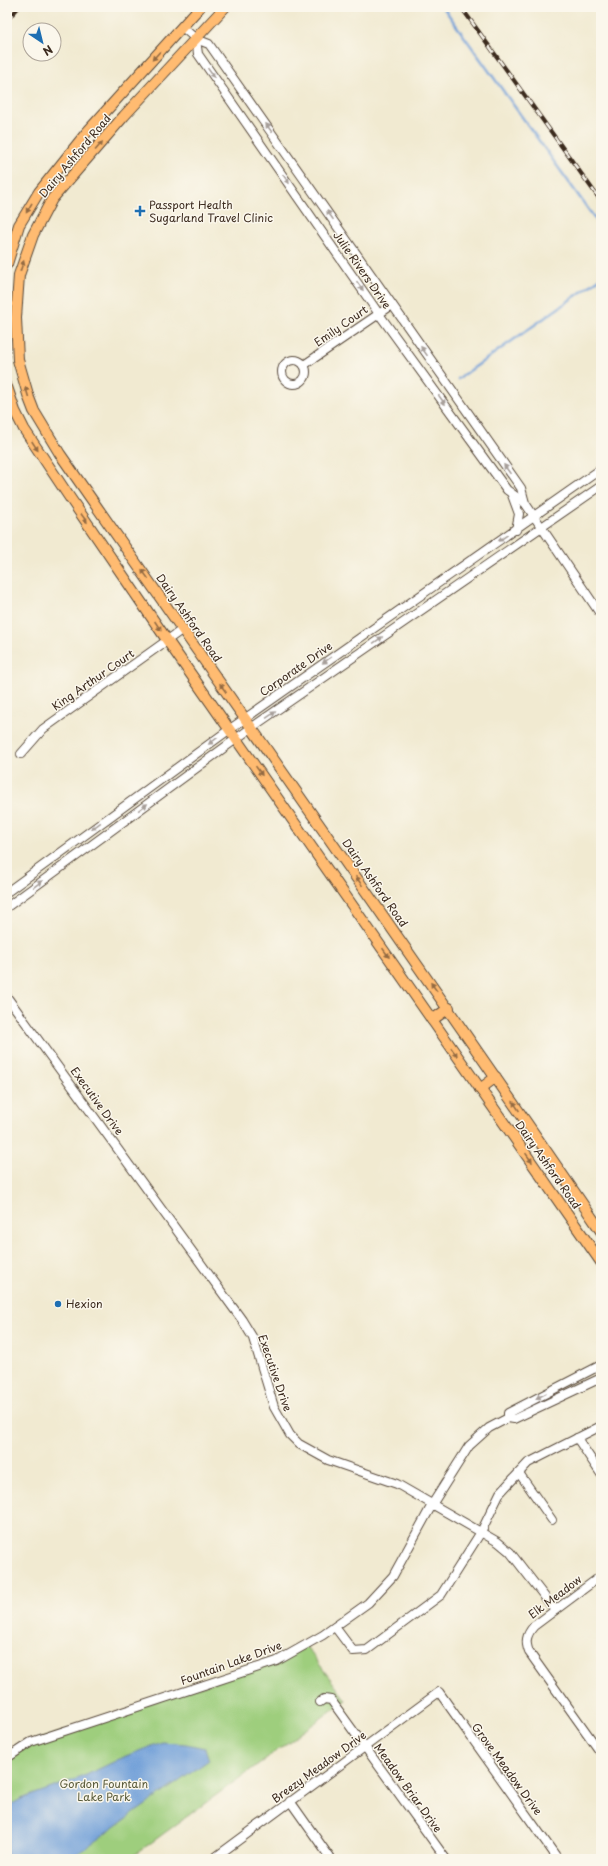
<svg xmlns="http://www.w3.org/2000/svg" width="608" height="1866" viewBox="0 0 608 1866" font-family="'Playpen Sans',sans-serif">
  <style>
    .green { fill: #9ece7d; stroke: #6c7c4e }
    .water { fill: #6e9ed8; stroke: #54647b }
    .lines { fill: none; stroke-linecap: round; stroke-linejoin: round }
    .stream { stroke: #6e9ed8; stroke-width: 2.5 }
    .minor-casing { stroke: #564739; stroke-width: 10 }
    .major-casing { stroke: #564739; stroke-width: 12 }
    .minor { stroke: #fff; stroke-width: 8 }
    .major { stroke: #ffbb71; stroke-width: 10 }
    .rail-casing { stroke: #3b2a1e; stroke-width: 4 }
    .rail { stroke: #fbf7ec; stroke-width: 2.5; stroke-dasharray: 8; stroke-linecap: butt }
    .oneway { fill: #936b43 }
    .oneway2 { fill: #a79f9a }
    .poi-dot { fill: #1f6fb2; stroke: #fbf7ec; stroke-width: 1.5 }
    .labels { text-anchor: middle; stroke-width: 3; stroke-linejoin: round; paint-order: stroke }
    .street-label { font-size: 11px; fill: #3b2a1e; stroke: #fbf7ec }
    .poi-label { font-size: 11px; fill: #3b2a1e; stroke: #fbf7ec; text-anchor: start }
    .park-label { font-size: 11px; fill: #595b3a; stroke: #fbf7ec }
  </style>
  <rect width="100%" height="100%" fill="#fbf7ec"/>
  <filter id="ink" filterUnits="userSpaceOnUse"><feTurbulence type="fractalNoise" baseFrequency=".025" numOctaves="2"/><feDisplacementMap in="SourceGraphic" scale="8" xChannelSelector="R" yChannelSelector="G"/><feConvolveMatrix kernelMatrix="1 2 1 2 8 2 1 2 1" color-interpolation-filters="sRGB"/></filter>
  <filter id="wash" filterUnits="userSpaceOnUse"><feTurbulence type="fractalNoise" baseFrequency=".012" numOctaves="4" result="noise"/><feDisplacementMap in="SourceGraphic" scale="16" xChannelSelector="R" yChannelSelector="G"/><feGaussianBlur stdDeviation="0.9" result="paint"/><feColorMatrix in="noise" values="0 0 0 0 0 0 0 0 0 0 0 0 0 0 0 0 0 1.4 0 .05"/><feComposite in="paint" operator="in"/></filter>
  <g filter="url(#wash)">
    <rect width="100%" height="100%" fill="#f1ead1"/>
    <polygon class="green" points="305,1645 346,1700 129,1859 7,1859 7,1758 31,1742 229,1677"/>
    <polygon class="water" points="162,1742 186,1744 205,1748 209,1760 70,1859 7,1859 7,1807 21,1799 82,1777 126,1756"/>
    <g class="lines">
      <g class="stream">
        <polyline points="443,7 601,227"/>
        <polyline points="458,379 601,278"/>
      </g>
    </g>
  </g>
  <g filter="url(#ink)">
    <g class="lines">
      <g class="minor-casing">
        <g id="minor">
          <polyline points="182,27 196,39 209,44 521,488 525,503 601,615"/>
          <polyline points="196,39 198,54 379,314 507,490 525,503"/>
          <circle cx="294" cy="372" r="12"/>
          <polyline points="304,365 392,305"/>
          <polyline points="512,495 519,514 516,530"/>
          <polyline points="21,754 43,729 183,629"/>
          <polyline points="7,892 230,729 601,469"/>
          <polyline points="7,907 251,728 601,486"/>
          <polyline points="7,997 242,1320 253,1338 274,1407 290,1435 299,1444 328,1460 397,1484 498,1542 510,1552 555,1610"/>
          <polyline points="508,1418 508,1413 601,1365"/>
          <polyline points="577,1438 601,1474"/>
          <polyline points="519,1473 552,1520"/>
          <path d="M601,1576L534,1626C526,1635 525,1642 529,1652L601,1753"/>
          <polyline points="335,1627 353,1651 367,1650 441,1595 481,1532 500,1493 528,1463 601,1426"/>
          <polyline points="320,1702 324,1699 331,1700 446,1859"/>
          <polyline points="7,1758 31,1742 277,1661 323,1635 368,1603 393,1576 433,1503 469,1446 489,1428 508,1418 514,1419 601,1378"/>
          <polyline points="290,1801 331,1859"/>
          <polyline points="213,1859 439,1692 558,1859"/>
        </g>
      </g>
      <g class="major-casing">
        <g id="major">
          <path d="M225,7L124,116L52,199L33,235L19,275L16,318L18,360L29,398L34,411L60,454C240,713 423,970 601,1231"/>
          <polyline points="7,264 19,225 39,192 87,132 200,7"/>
          <polyline points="7,387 15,411 24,429 68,495 167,640 601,1262"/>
          <polyline points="432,1020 449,1008"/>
          <polyline points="480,1089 496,1077"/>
        </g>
      </g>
      <use href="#minor" class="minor"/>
      <use href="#major" class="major"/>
      <g class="rail-casing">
        <g id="rail">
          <polyline points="461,7 601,201"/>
          <polyline points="7,10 10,7"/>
          <polyline points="7,20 19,7"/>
        </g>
      </g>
      <use href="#rail" class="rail"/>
    </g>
    <defs><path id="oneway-solid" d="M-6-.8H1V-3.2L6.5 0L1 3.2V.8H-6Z"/></defs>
    <g class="oneway">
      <use href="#oneway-solid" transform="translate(156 56) rotate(132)"/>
      <use href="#oneway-solid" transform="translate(99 146) rotate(-49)"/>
      <use href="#oneway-solid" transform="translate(29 208) rotate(120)"/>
      <use href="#oneway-solid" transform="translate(22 266) rotate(-71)"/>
      <use href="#oneway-solid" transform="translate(27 392) rotate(-106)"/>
      <use href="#oneway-solid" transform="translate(35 446) rotate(57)"/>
      <use href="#oneway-solid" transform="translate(84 518) rotate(55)"/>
      <use href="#oneway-solid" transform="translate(145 574) rotate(-125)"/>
      <use href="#oneway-solid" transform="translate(158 626) rotate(56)"/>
      <use href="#oneway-solid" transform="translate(223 688) rotate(-125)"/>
      <use href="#oneway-solid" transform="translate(259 771) rotate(55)"/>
      <use href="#oneway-solid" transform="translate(359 881) rotate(-125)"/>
      <use href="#oneway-solid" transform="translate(386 953) rotate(55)"/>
      <use href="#oneway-solid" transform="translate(434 987) rotate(-125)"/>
      <use href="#oneway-solid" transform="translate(454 1052) rotate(55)"/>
      <use href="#oneway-solid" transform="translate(516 1106) rotate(-124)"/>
      <use href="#oneway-solid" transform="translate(529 1158) rotate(55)"/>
    </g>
    <g class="oneway2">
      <use href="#oneway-solid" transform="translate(211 73) rotate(55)"/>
      <use href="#oneway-solid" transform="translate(269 128) rotate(-125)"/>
      <use href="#oneway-solid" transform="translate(286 179) rotate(55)"/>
      <use href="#oneway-solid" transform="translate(330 215) rotate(-125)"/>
      <use href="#oneway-solid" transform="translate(360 286) rotate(55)"/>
      <use href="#oneway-solid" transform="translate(424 351) rotate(-125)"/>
      <use href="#oneway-solid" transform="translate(442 400) rotate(54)"/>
      <use href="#oneway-solid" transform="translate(507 469) rotate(-125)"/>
      <use href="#oneway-solid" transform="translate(503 538) rotate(145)"/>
      <use href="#oneway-solid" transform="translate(378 640) rotate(-35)"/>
      <use href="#oneway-solid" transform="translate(327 660) rotate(145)"/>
      <use href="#oneway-solid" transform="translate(271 715) rotate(-34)"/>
      <use href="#oneway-solid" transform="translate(213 741) rotate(144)"/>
      <use href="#oneway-solid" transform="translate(143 807) rotate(-36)"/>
      <use href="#oneway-solid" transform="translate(96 826) rotate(144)"/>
      <use href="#oneway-solid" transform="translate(38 884) rotate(-36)"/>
      <use href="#oneway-solid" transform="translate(541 1396) rotate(153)"/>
    </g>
  </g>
  <g class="poi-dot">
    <path d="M138 205h4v4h4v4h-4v4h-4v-4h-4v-4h4z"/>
    <circle cx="58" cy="1304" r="4"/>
  </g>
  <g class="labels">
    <g class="street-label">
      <text transform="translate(75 156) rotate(-50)" y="4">Dairy Ashford Road</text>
      <text transform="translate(362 270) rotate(55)" y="4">Julie Rivers Drive</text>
      <text transform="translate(341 326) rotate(-35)" y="4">Emily Court</text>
      <text transform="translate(189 618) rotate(55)" y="4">Dairy Ashford Road</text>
      <text transform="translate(296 669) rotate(-35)" y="4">Corporate Drive</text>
      <text transform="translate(93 680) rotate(-35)" y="4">King Arthur Court</text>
      <text transform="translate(375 883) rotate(55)" y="4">Dairy Ashford Road</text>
      <text transform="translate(97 1101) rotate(54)" y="4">Executive Drive</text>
      <text transform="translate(548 1165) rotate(55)" y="4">Dairy Ashford Road</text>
      <text transform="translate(275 1373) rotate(71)" y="4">Executive Drive</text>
      <text transform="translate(555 1597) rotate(-37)" y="4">Elk Meadow</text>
      <text transform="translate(231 1663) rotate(-20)" y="4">Fountain Lake Drive</text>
      <text transform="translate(319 1767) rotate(-36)" y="4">Breezy Meadow Drive</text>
      <text transform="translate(507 1769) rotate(54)" y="4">Grove Meadow Drive</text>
      <text transform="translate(408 1788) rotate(54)" y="4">Meadow Briar Drive</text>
    </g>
    <g class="poi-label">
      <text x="149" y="209">Passport Health<tspan x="149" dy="13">Sugarland Travel Clinic</tspan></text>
      <text x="66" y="1308">Hexion</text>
    </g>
    <g class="park-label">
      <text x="104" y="1788">Gordon Fountain<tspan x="104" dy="13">Lake Park</tspan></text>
    </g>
  </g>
  <rect width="608" height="1866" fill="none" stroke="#fbf7ec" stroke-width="24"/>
  <g transform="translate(42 42) rotate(145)"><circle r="19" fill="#fbf7ec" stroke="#aea59a"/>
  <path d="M0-3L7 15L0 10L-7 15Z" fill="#1f6fb2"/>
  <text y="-6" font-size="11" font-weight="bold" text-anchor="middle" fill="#3b2a1e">N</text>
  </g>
</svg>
